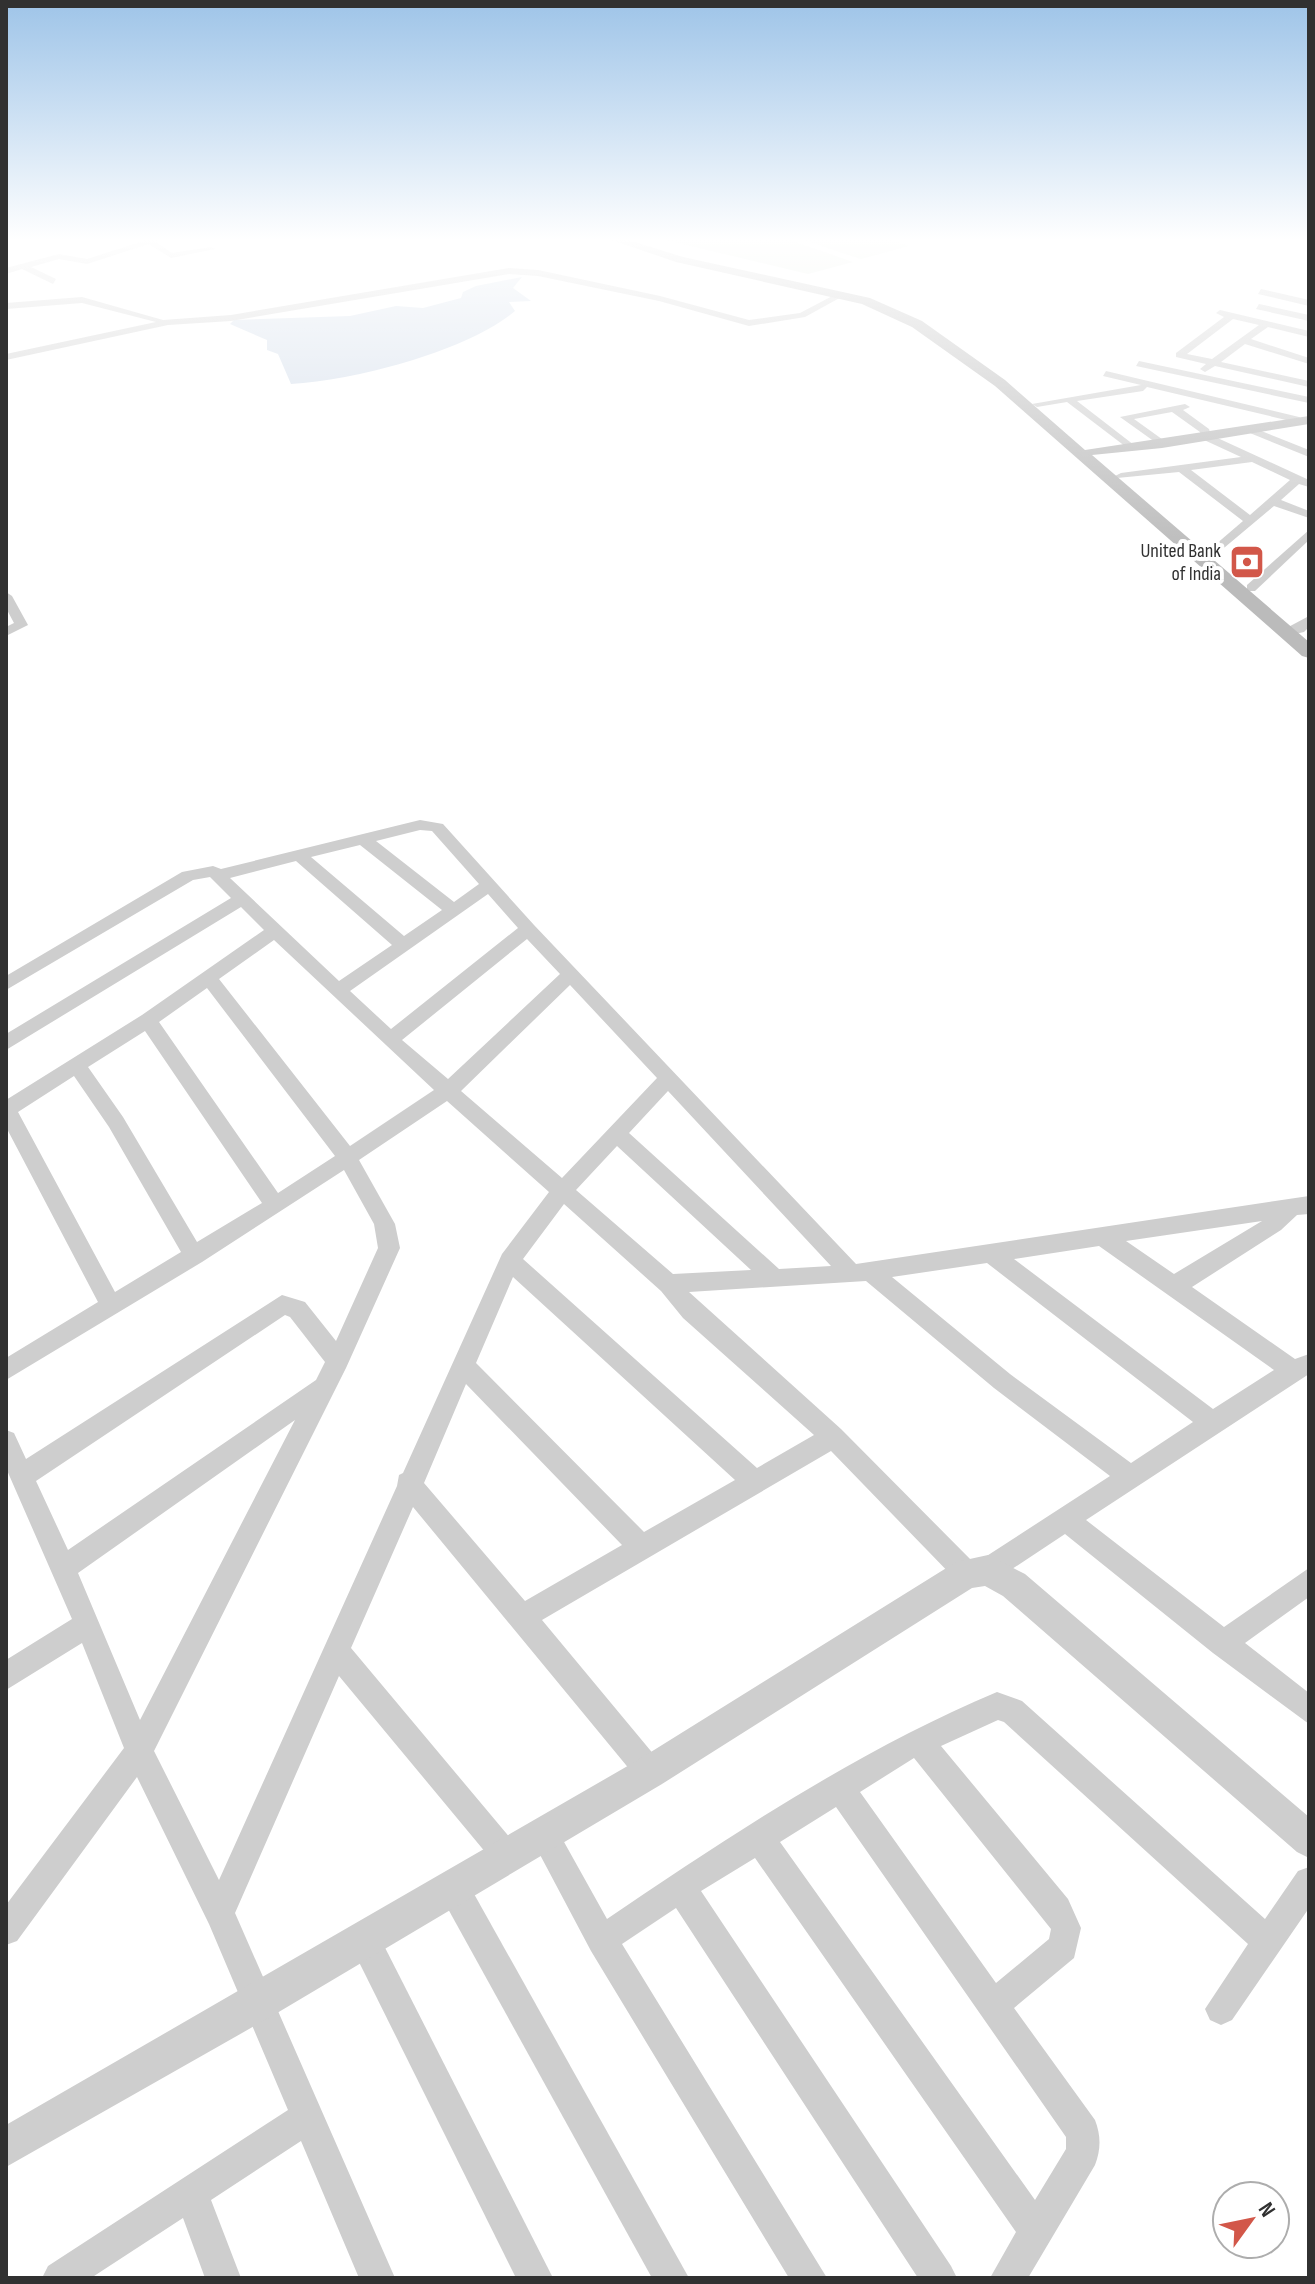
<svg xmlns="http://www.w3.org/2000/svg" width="1315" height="2284" viewBox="0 0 1315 2284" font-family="'Sofia Sans Condensed',sans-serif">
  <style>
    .green { fill: #e2e9de }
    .water { fill: #d0dbe9 }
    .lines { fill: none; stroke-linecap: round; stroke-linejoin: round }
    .minor { fill: #cecece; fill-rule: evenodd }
    .tertiary { fill: #cecece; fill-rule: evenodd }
    .secondary { fill: #bbb; fill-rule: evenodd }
    .labels { text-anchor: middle; stroke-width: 8; stroke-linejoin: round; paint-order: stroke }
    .far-poi-label { font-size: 20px; fill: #313131; stroke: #fff; text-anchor: end }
  </style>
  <rect width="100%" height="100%" fill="#fff"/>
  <g class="green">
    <polygon points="657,238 784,238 853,262 808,274"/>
    <polygon points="797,238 887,238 909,246 861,259"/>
  </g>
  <path class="water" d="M522,277L513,288L531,301L509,302L515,311C467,351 357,380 291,384L278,354L267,350V340L230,324L234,320L350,316L396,306L423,308L461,298L463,292L476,286Z"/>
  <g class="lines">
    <g class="minor">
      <polygon points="153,238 164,238 156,242 172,253 211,247 215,249 171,258 149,244 87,264 59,259 31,267 56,279 53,284 22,269 6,274 6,268 59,254 87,259"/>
      <polygon points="509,268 538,270 660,296 749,320 800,313 838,293 845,295 805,317 749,326 659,301 538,276 509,274 231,321 168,325 6,360 6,354 156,322 82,303 6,309 6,303 82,297 163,320 231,315"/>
      <polygon points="1261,289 1309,300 1309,306 1258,294"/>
      <polygon points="1259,304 1309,315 1309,321 1256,309"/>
      <path d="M1220,310L1309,331V337L1268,327L1251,339L1309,358V364L1245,344L1221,362L1309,381V387L1215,366L1205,372L1200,369L1206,364L1176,357V353L1224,317L1216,313ZM1233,319L1259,325L1212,359L1187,354Z"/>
      <polygon points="1139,361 1309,397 1309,403 1136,366"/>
      <polygon points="1106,371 1299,417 1304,420 1299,423 1147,387 1143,391 1077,401 1134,445 1134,449 1130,450 1067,402 1037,407 1032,404 1141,385 1103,376"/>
      <path d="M1185,404L1190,407L1183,410L1209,429L1211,435L1309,480V487L1299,484L1281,500L1309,511V518L1274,506L1212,558L1208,557V551L1243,521L1179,472L1117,478L1115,476L1121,473L1241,457L1202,439L1200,432L1172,412L1134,419L1166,442L1167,444L1162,447L1120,417ZM1252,462L1290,480L1250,515L1191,470Z"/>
      <polygon points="1249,426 1309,450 1309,457 1245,431 1244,429"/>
      <polygon points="1309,530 1309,540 1255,591 1247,591 1247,585"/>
      <polygon points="6,592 12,596 28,625 6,636 6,627 14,623 6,608"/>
      <polygon points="1309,616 1309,627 1304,632 1286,636 1279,632"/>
      <path d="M420,820L443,824L534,925L856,1264L1309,1196V1214L1297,1215L1281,1230L1192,1287L1295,1359L1309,1354V1374L1086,1520L1224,1627L1309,1568V1597L1245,1643L1309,1693V1724L1213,1653L1065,1534L997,1579L988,1583L978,1577L976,1582L967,1586L958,1582L831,1451L542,1620L660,1762L664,1772L660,1782L650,1786L640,1782L413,1507L351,1648L516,1845L521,1855L516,1865L506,1870L496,1865L339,1676L235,1913L395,2278H359L301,2141L211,2200L241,2278H205L183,2218L91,2278H42L48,2266L288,2110L209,1924L137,1777L17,1941L6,1945V1905L124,1748L82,1643L6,1690V1660L72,1619L6,1468V1430L14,1433L26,1459L282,1295L305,1302L336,1341L378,1248L374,1224L344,1170L202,1262L6,1380V1358L98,1302L6,1127V1100L142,1015L264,930L241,907L6,1050V1034L231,898L210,877L193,880L6,990V976L182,872L213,866L221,869ZM420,830L432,831L479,884L454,902L376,841ZM360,845L442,910L404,936L311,857ZM296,861L392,945L339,981L230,878ZM488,894L518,928L391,1029L350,991ZM527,939L560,974L448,1079L402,1040ZM274,940L434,1090L350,1146L219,979ZM570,985L657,1078L562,1178L461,1091ZM207,988L335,1156L278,1193L159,1022ZM145,1031L262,1203L197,1242L123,1117L88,1067ZM74,1076L109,1127L181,1252L115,1292L18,1112ZM668,1091L831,1266L779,1269L629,1133ZM447,1101L549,1192L502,1254L403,1473L399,1475L397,1486L219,1880L154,1751L346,1368L400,1248L395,1224L359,1160ZM617,1146L751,1270L673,1274L576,1190ZM564,1204L661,1291L683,1318L814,1435L757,1468L523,1259ZM1262,1221L1174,1274L1126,1241ZM1099,1246L1274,1370L1213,1409L1014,1259ZM987,1263L1193,1422L1131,1463L1010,1374L892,1277ZM513,1277L735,1480L644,1532L476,1363ZM866,1281L994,1388L1110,1476L979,1561L977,1566L841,1429L689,1292ZM285,1315L290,1317L325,1362L316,1380L68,1550L36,1481ZM466,1384L622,1545L525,1601L424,1483ZM295,1420L140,1720L78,1573Z"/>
      <path d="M997,1692L1022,1701L1265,1919L1298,1871L1309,1867V1908L1232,2020L1221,2025L1210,2020L1205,2009L1248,1944L1004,1722L998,1720L941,1746L1068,1899L1081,1928L1074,1958L1014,2008L1095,2120C1101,2136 1101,2149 1095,2165L1028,2278H990L1016,2232L755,1858L701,1891L951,2266L957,2278H918L676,1908L622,1944L827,2278H789L591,1951L529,1834L534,1824L544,1819L554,1824L607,1919C729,1836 861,1749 997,1692ZM914,1758L1051,1929L1049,1939L996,1983L860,1792ZM836,1807L1066,2137V2149L1035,2200L780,1842Z"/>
      <polygon points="453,1872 464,1876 689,2278 652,2278 442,1898 438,1887 442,1876"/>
      <polygon points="364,1924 375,1928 553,2278 516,2278 353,1950 349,1939 353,1928"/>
    </g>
    <polygon class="tertiary" points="988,1555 1025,1574 1309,1817 1309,1858 1297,1852 1003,1596 985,1586 972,1588 662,1784 272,2016 6,2167 6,2125 638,1760 956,1562"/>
    <polygon class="secondary" points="606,238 622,238 683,257 870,298 922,321 1005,380 1085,450 1309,416 1309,424 1162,448 1092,455 1309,642 1309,658 1302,656 995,386 912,327 862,304 676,262"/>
  </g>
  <linearGradient id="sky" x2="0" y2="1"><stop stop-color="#9ec4e8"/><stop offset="0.43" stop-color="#fff"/><stop offset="1" stop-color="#fff" stop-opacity="0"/></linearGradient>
  <rect width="1315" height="557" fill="url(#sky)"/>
  <defs>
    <g id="bank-square" transform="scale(1.8)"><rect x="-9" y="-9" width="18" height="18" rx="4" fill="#d25749" stroke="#fff"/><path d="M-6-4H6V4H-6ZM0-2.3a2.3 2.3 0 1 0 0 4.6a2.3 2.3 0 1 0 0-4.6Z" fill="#fff"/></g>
  </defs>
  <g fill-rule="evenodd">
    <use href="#bank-square" x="1247" y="562"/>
  </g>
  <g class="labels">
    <g class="far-poi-label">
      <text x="1221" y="557">United Bank<tspan x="1221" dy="23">of India</tspan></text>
    </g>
  </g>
  <rect width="1315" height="2284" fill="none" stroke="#313131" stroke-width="16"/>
  <g transform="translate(1251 2220) rotate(57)"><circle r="38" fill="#ffffff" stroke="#adadad" stroke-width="2"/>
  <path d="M0-6L14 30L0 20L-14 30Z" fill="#d25749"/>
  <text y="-12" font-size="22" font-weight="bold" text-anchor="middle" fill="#313131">N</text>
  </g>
</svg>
